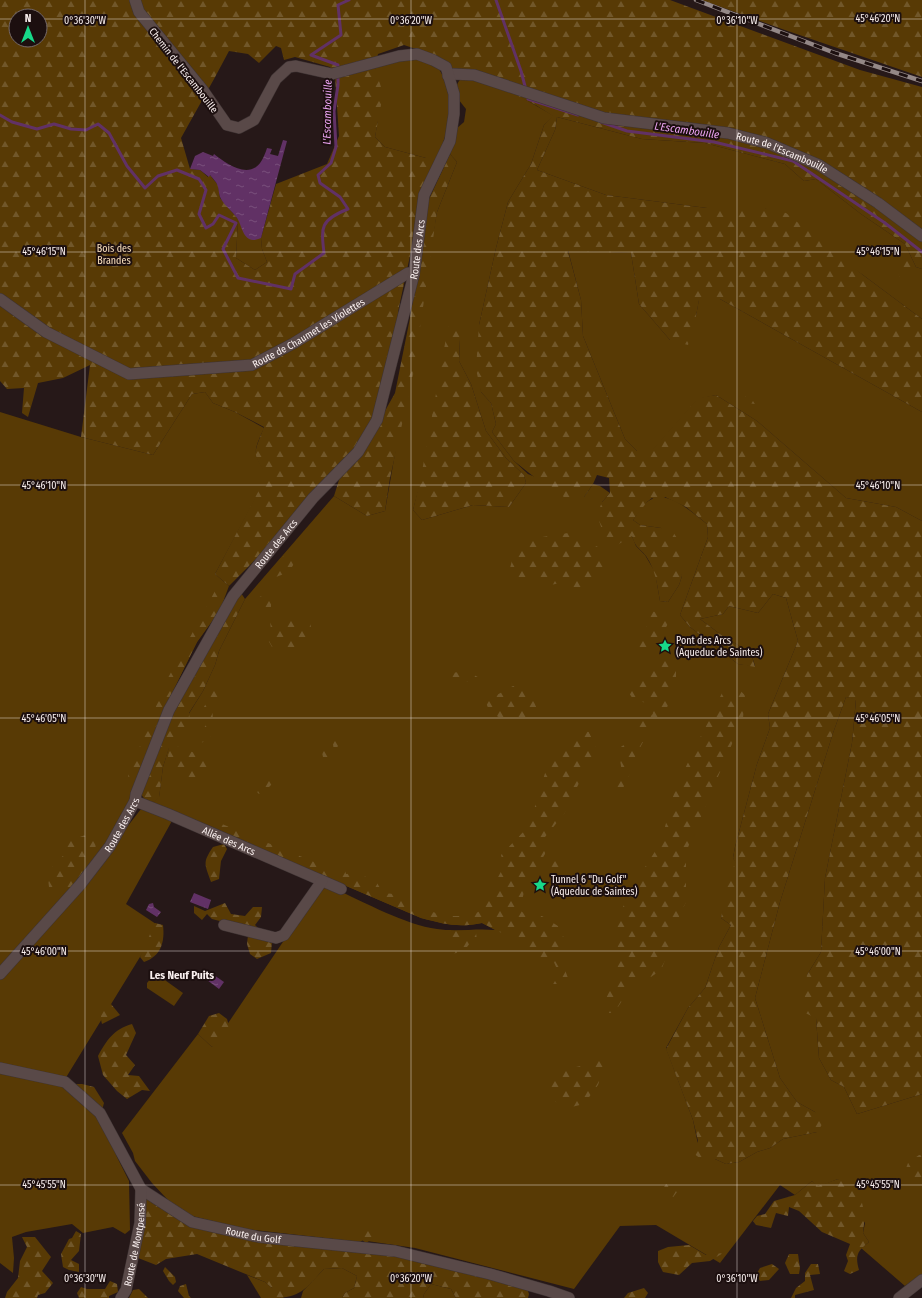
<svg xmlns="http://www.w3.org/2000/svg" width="922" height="1298" viewBox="0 0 922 1298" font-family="'Fira Sans Condensed',sans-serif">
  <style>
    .green { fill: #583a05; fill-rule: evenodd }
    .forest { fill: url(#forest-firs); fill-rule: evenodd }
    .water { fill: url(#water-ripples) }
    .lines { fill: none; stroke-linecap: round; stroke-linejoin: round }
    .stream { stroke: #613165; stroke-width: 3 }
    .street-casing { stroke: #3e3333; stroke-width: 12 }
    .street { stroke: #594948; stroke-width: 11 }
    .rail-casing { stroke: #948887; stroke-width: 4.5 }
    .rail { stroke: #1c0f0f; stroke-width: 3; stroke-dasharray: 9; stroke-linecap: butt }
    .ticks { fill: none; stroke: #faf0ef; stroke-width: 1; stroke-opacity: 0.45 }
    .labels { text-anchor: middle; stroke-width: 4; stroke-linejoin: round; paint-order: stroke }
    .street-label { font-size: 10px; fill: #faf0ef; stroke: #1c0f0f }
    .park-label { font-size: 10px; fill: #fae0be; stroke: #1c0f0f }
    .poi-label { font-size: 10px; fill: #faf0ef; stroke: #1c0f0f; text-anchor: start }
    .water-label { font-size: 11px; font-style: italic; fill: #eba3f1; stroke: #1c0f0f }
    .neighbourhood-label { font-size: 11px; font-weight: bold; fill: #faf0ef; stroke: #1c0f0f }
    .ticks-label { font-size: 10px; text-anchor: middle; fill: #faf0ef; stroke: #1c0f0f; stroke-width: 4; stroke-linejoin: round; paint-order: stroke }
  </style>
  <defs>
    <pattern id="forest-firs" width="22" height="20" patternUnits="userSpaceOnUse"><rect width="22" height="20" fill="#583a05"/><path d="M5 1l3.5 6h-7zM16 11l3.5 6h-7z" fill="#71572a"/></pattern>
    <pattern id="water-ripples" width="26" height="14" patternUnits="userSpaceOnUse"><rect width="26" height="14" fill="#613165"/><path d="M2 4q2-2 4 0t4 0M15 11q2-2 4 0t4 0" fill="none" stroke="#794f7b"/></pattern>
  </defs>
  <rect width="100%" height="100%" fill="#261818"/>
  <g class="green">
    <polygon points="402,59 425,60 438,67 445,80 451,107 446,134 438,157 426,181 426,158 385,147 375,137 378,119 375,67"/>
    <path d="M462,77L502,86L554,116L544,125L531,164L508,202L496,248L479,325L481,392L491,403L496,424L492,432L514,461L528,474L584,497L593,484L600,486L610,493L602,502L632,536L636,546L645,555L655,572L660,601L668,602L679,585L682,576L661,528L640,525L633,520C638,513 644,502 652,499C670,491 694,514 707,524L708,537L680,615L690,627L738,664L755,666L751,653L720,634L700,619L723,614L729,606L758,613L773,594L786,598L798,641L768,714L770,728L757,764L735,847L733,858L737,864L721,918L731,925L719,947L705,988L688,1008L666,1048L693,1120L701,1159H715L726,1164L739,1162L757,1152L770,1148L783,1139L817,1132L815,1112L797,1102L780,1078L755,998L780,902L833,733L846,697L856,699L852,743L825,878L821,952L807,975L816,1018L819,1058L831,1080L844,1087L857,1114L922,1094V1274L905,1286L861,1248L869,1242L863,1233L865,1223L838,1179L818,1187L812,1181L795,1195L780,1185L720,1263L656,1225L620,1226L574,1289L415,1248L367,1241L368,1237L360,1242L244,1229L192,1216L168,1200L152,1183L135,1161L133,1153L122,1133L198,1034L212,1047L318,890C324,887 328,887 335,889C364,902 406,925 437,929C457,932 476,928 495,930L482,923C458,928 444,924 421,918L152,803L159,797L163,767L170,744L203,691L215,665L219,651L245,599L334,496L367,516L385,511L437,212L457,162L450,154L456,129L464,122L466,109C456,97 451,90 462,77ZM460,338L459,361L471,384L486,431L506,458L524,475L526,483L509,507L473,505L422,520L413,510Z"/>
    <polygon points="557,117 642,139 705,143 785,164 804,181 816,179 861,214 905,244 916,267 922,269 922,319 863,275 765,208 707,208 606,195 537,170 555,130"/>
    <polygon points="238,219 261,238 262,249 267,262 255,270 236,258"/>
    <polygon points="568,250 631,253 639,304 670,340 696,316 699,299 720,299 922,412 922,521 896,507 846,498 757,421 716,395 698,399 652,451 637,451 625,439 583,336 581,300"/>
    <path d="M205,392L213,403L235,412L264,428C254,451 251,453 268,475L215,574L229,586L220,610L197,642L161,715L135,786L133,797L120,821L95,860L0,970V412L81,437L153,455L192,394Z"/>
    <polygon points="141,809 151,811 173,819 126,904 159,926 62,1084 100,1117 117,1157 129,1181 130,1230 125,1234 113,1227 83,1233 72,1224 26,1232 12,1237 14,1258 13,1273 0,1263 0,974 86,880"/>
    <polygon points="155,973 183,993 174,1006 147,988 147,983"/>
    <polygon points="342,1268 357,1276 354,1288 345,1293 342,1298 301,1298 303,1291 324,1269"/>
    <polygon points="247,1275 265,1282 284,1298 261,1298"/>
    <polygon points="431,1284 451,1289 456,1298 423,1298 424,1294"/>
  </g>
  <g class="forest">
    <path d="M0,0H670L860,70L922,87V269L916,267L905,244L861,214L816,179L804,181L785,164L705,143L642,139L557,117L555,130L537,170L606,195L707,208H765L786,213L863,275L922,319V412L720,299L699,300L696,316L688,345L670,340L639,304L631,253L568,251L581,300L583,336L625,439L637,451L652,450L698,398L716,395L757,421L846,498L896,507L922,521V1094L857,1114L844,1087L831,1080L819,1058L816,1018L803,1012L807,975L821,952L825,878L852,743L856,700L846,697L833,733L780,902L755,998L780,1078L797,1102L815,1112L823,1123L817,1132L783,1139L770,1148L757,1152L739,1162L726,1164L715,1159H701L693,1153L698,1141L693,1120L666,1049L688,1008L705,988L719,947L731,925L721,918L730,871L736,864L733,858L735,847L757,764L770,728L768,714L798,641L786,598L773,594L758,613L729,606L723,614L700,619L720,634L751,653L755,667L738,664L690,627L680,615L708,537L707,524L686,507L665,497L661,504L652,498L647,502L633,520L640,525L661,528L673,532L679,541L682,576L679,585L668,602L660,601C657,584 656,571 646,556C639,547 636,549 632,536L614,547L606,541L597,515L602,502L610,493L609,478L597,475L593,484L584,497H564L543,484L514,461L492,432L496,424L491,403L481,392L476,369L479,325L496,248L508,202L531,164L544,125L553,116L534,104L505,90L453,69L434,55L404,45L378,54L375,67L383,94L375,137L385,147L426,158L428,172L399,307L387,391L371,436L395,393L410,318L429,199L450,154L457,162L437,212L413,375L390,478L385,511L367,516L334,496L344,464L265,550L229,586L215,574L267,475C250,452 255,452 264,427L235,412L213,403L205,392L192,394L153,455L81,437L90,365L63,378L38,383L28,417L22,413L24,388L7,389L0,381ZM16,16H40V40H16ZM276,46L281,48L284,60L295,57L330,67L335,77L339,136L327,164L276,184L261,238L262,249L267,262L255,270L236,258L238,219L220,198L218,185L209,174L208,177L200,170L190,169L181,138L214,79L229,51L248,54L259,63Z"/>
    <polygon points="702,0 922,0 922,77 782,29"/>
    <polygon points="908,261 914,270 913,277 900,278 895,265 897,262"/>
    <polygon points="456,321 460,338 459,361 471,384 486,431 506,458 524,475 526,483 509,507 473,505 422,520 413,510 421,477 448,327"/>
    <polygon points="750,387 758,392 760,396 755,404 747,403 745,396"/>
    <polygon points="568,533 598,547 609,571 596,581 584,577 583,589 578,595 571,592 564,582 542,587 532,577 515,577 509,572 517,541"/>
    <path d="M290,551H295C298,559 293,565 289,572L276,577L280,559Z"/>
    <polygon points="215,591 224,598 220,610 197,642 161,715 135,786 130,783 128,775 152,717 162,689"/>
    <path d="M241,593L245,599L219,651L215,665L203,691L189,713C192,727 181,736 171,744C184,749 196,754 210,757L207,781C189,780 178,781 167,766L169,748L163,767L159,798L152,803L145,800L141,794L169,710Z"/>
    <polygon points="267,594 271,599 271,607 267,613 262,613 258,606 257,598"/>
    <polygon points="649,611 673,614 662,635 648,650 639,650 639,643 647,637 646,621"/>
    <path d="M277,619L279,625C290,617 299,618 311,623L310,639L297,656L290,657L282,649L272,647L268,640L271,630L270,621Z"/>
    <polygon points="658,658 673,660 676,669 676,686 658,729 641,732 633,726 639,720 653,714 646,703 633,699 629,693 638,676"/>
    <polygon points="460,672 471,673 481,679 476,685 466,681 452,685 447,679 449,673"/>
    <polygon points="214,682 218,685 219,695 212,705 213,720 210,738 196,746 194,742 206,725 201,712 208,700"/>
    <polygon points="513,686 532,692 538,714 531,721 502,719 490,712 486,703 493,697"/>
    <polygon points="736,687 745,695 743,718 686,852 686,902 670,936 670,948 661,970 648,979 635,981 614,1013 601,1013 618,965 617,919 635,883 661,842 675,789 723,691"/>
    <polygon points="343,729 340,743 334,752 333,744 335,730"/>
    <path d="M574,730L589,732L596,748L564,814L545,837V854L525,887L520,910L528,917L542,916L558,926L565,940L560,957L568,978L563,984H552L557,969L553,960L543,964L525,945L482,923C458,928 444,924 421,918L218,831L222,824L334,870L343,864L346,874L358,873L372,880L373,888L377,883L383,893L394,894L421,909L422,916L427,911L453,916H470L480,911L504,866L501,855L529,826L549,760L567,744Z"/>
    <path d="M628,742H643L633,761L627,783L617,794L612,791C614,788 618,784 620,781C624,772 619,758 618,749Z"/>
    <polygon points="328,743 331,748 325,765 322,763 323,757 321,748"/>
    <polygon points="255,778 266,778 273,783 267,789 259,794 254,789"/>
    <polygon points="88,834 96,837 95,860 75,887 49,887 48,878 53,865 64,855 69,841"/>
    <path d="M224,844L227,849L221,861L219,879L211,882C205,864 202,863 213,847Z"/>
    <polygon points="559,859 561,865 552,873 550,873 546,869 549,864"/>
    <polygon points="225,903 231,914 245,916 253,907 262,907 261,917 255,925 272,942 271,953 257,959 250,954 247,944 248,935 239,926 212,919 207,914 202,920 194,913 194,906 205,911"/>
    <path d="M155,923L163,925C165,942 161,956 144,962L140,957Z"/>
    <polygon points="473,930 476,933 477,940 470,943 464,951 452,954 448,932 451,931"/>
    <path d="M111,1004L120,1015L102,1024C99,1013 102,1009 111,1004Z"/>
    <polygon points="219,1013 227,1019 229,1026 221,1041 212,1047 198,1034 209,1016"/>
    <path d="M132,1024L136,1033L126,1055L135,1065L128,1075L139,1076L150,1091L142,1090L127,1099L117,1091L103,1075L98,1056C106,1041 114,1029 132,1024Z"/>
    <polygon points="596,1056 607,1058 598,1085 584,1104 563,1109 544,1090 556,1071 581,1066"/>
    <polygon points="62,1084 82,1084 94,1087 104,1103 100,1117"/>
    <polygon points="919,1155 922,1155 922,1187 911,1181 905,1171 908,1163"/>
    <path d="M838,1179L859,1191L865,1215L863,1233L869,1242C857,1251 855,1256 859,1270L850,1274L844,1271L848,1261L846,1255L850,1244L822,1232L799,1211L789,1207L788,1216L776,1213L771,1228L756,1225L753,1221L757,1216L765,1214L774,1201L795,1195L812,1181L818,1186Z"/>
    <polygon points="666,1184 675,1186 677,1192 671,1200 661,1201 659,1195"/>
    <path d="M141,1189L192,1222L367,1248L527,1288L529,1294L528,1298H456L451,1289L431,1284L424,1294L423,1298H342L345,1293L354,1288L357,1276L342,1268L324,1269C306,1288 301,1298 273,1298L272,1288L265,1282L197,1254L166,1259L156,1265L133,1256Z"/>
    <polygon points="368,1226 375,1227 376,1231 372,1239 366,1243 362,1240 361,1235"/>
    <polygon points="76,1231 81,1234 79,1251 71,1260 79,1264 79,1272 69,1270 63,1267 61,1254 69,1239 72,1238"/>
    <polygon points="22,1237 35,1237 51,1257 42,1271 53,1283 45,1293 38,1295 37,1298 5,1298 7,1292 18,1278 20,1261 27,1247"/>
    <polygon points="689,1245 706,1255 723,1253 710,1261 692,1263 679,1275 663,1272 658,1262 658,1251 668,1247"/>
    <polygon points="789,1254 798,1254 800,1268 799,1274 790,1274 785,1263"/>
    <polygon points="772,1264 779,1269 769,1280 760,1281 756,1275 760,1268"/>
    <polygon points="811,1264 818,1264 820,1274 810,1275 814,1290 795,1295 795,1298 791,1298 796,1288 805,1281 805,1273"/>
    <polygon points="165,1267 175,1277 176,1282 173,1285 169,1281 163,1271"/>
    <polygon points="110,1281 117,1284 118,1292 109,1296 109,1298 79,1298 77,1293 81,1287 87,1289 105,1289"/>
    <polygon points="186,1284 189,1296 191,1298 184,1298 178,1291 180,1286"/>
    <polygon points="644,1288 648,1293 645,1298 624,1298 628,1293"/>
    <polygon points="139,1289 148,1298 129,1298 133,1290"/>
  </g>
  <g class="water">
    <path d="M283,140L287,141L261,238C243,246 243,227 237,218C232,211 225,206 221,199C219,196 219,191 218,187C217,182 213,179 210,175L209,177L200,170L190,169L195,156L203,152L213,156L214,154C224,162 243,176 256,167C262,163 265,154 267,148L272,149L270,154L278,156Z"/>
    <polygon points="194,893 211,900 208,909 190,902"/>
    <polygon points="153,903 154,907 161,912 157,917 146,910 149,904"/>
    <polygon points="211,973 224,982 219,989 207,980 207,975"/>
  </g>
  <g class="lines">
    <g class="stream">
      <polyline points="496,0 521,71 526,90"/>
      <polyline points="528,96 528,99 578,115"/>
      <path d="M0,115L12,122L37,129L54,124L71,129L86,130L98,124L109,133L127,166L145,188L158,176L177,170L199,179L206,190L199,214L206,228L213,224L219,215L236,223L223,249L238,278L291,289L295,274L324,253C321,227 320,220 348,209L340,197L320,183L318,175L331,163L336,147L334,111L338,85V65L311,55L341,35L338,5L349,0"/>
      <polyline points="601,122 627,131 714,142 793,161 885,223 922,252"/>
    </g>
    <g class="street-casing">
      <g id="street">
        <path id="s1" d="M448,76L453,74L474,75L604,118L728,133L767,143L819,165L878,203L922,236"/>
        <path id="s2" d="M0,299L46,332L129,374L252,365L294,343L408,273L414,274"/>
        <path id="s3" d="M135,801L168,814L341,889"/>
        <polyline points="224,925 276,938 284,935 322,881"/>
        <path id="s4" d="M0,974L80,885L110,846L135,801L136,794L169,710L233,596L313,498L358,452L377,420L414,274L424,195L450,141L454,114V94L446,67L433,60L417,54L399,56L332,74L296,66L289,67L276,79L254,120L239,128L227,125L202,89L139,12L135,0"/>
        <path id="s5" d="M0,1068L65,1082L100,1113L141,1189L192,1222L259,1237L395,1251L490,1274L549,1291L569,1298"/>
        <path id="s6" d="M121,1298L126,1290L140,1223L141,1189"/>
        <polyline points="899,1298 922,1280"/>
      </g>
    </g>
    <use href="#street" class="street"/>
    <g class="rail-casing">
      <polyline id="rail" points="696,0 835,53 922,81"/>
    </g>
    <use href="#rail" class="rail"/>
  </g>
  <path class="ticks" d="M85,0V1298M411,0V1298M737,0V1298M0,19H16M40,19H922M0,252H922M0,485H922M0,718H922M0,951H922M0,1185H922"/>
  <defs>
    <g id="sight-bare" transform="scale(1.08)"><path d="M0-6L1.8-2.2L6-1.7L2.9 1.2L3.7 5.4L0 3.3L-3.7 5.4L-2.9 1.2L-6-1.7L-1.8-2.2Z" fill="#17d989" stroke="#1c0f0f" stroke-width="2.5" paint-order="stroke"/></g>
  </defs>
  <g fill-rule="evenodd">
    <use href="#sight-bare" x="665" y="646"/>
    <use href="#sight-bare" x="540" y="885"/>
  </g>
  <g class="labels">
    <g class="street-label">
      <text transform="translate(184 70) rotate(52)" y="4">Chemin de l'Escambouille</text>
      <text dy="4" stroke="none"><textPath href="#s1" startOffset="346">Route de l'Escambouille</textPath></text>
      <text dy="4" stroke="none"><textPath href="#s4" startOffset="852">Route des Arcs</textPath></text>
      <text dy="4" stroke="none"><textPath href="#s2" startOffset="338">Route de Chaumet les Violettes</textPath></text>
      <text dy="4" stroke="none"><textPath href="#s4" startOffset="516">Route des Arcs</textPath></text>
      <text dy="4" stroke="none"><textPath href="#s4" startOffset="193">Route des Arcs</textPath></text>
      <text dy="4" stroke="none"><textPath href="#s3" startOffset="102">Allée des Arcs</textPath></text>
      <text dy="4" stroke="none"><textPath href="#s5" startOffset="323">Route du Golf</textPath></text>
      <text dy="4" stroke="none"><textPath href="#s6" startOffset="56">Route de Montpensé</textPath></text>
    </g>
    <g class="park-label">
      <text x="114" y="252">Bois des<tspan x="114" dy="12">Brandes</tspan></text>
    </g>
    <g class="poi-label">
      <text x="676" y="644">Pont des Arcs<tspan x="676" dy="12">(Aqueduc de Saintes)</tspan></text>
      <text x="551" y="883">Tunnel 6 "Du Golf"<tspan x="551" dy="12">(Aqueduc de Saintes)</tspan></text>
    </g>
    <g class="water-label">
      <text transform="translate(327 112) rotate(-89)" y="4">L'Escambouille</text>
      <text transform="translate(687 130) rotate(8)" y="4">L'Escambouille</text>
    </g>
    <g class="neighbourhood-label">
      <text x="182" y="979">Les Neuf Puits</text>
    </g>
  </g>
  <g class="ticks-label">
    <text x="878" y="22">45°46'20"N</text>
    <text x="85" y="24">0°36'30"W</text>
    <text x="411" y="24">0°36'20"W</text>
    <text x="737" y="24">0°36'10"W</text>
    <text x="44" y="255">45°46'15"N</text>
    <text x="878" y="255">45°46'15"N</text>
    <text x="44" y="489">45°46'10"N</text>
    <text x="878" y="489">45°46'10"N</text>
    <text x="44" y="722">45°46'05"N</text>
    <text x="878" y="722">45°46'05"N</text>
    <text x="44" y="955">45°46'00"N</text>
    <text x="878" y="955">45°46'00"N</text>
    <text x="44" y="1188">45°45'55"N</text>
    <text x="878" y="1188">45°45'55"N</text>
    <text x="85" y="1282">0°36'30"W</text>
    <text x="411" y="1282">0°36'20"W</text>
    <text x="737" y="1282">0°36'10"W</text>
  </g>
  <g transform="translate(28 28)"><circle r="19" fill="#1c0f0f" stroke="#756969"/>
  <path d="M0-3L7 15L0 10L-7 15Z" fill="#17d989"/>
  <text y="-6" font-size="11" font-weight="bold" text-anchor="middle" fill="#faf0ef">N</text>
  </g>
</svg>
